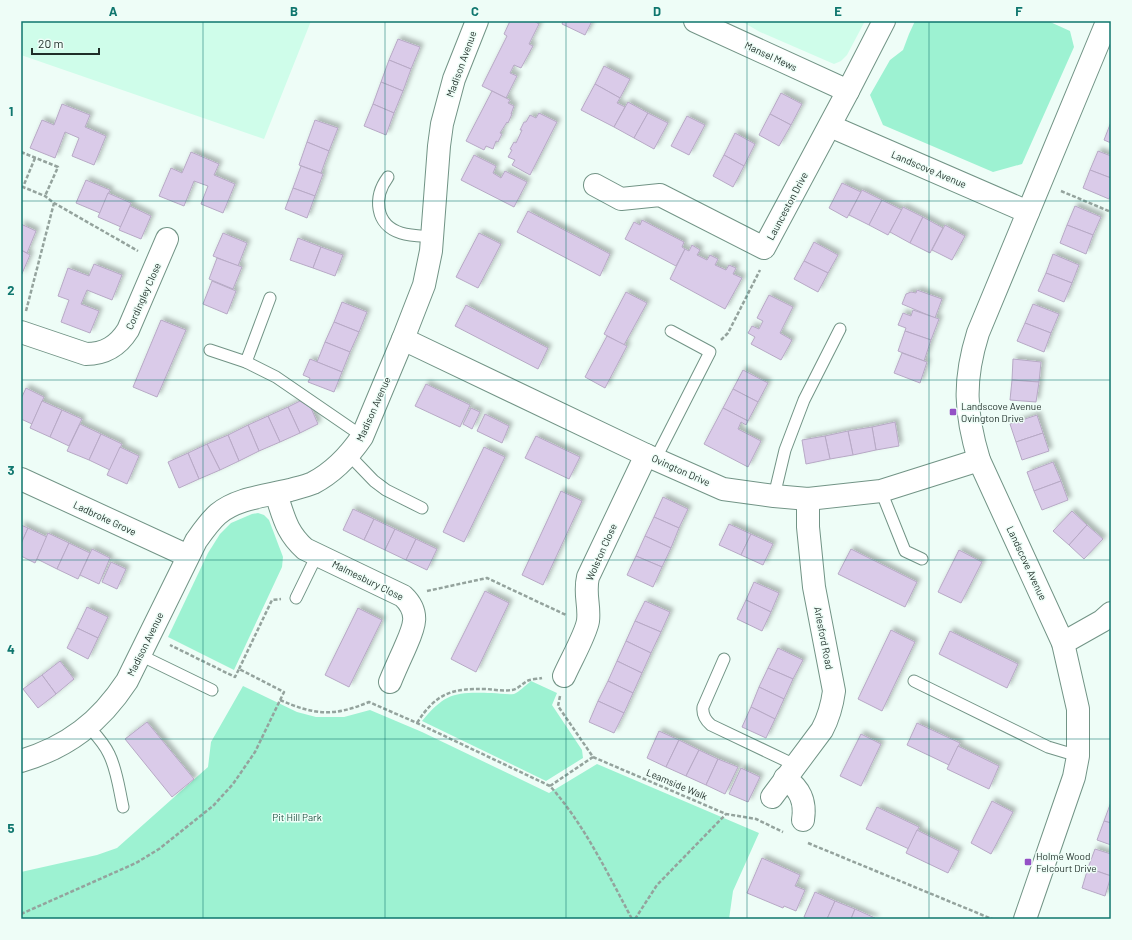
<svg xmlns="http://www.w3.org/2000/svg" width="1132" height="940" viewBox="0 0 1132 940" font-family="Barlow,sans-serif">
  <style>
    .built { fill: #cffdea }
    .green { fill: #9df2d2 }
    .building { fill: #dacbe9; stroke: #b7a9c5; filter: url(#shadow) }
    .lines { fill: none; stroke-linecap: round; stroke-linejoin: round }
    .lane-casing { stroke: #729486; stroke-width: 13 }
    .street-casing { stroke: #729486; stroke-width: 24 }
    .secondary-casing { stroke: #729486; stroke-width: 24 }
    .path { stroke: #94a39d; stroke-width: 2.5; stroke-dasharray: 4 2; stroke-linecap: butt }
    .lane { stroke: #fff; stroke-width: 11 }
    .street { stroke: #fff; stroke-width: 22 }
    .secondary { stroke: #fff; stroke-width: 22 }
    .grid { fill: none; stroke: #0f766e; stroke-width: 1; stroke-opacity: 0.55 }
    .poi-dot { fill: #9451c6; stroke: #eefdf7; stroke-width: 1.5 }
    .labels { text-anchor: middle; stroke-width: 3; stroke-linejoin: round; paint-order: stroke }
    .street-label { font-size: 10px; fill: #1f2e28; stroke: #eefdf7 }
    .poi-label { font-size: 10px; fill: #1f2e28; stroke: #eefdf7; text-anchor: start }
    .park-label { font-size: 10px; fill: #265646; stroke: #eefdf7 }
    .neatline { fill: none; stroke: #0f766e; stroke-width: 1.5 }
    .grid-label { font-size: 13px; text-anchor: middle; font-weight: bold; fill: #0f766e }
  </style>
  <defs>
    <filter id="shadow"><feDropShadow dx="3.5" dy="-3.5" stdDeviation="2" flood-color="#0004"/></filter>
  </defs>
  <rect width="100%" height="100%" fill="#eefdf7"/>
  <g class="built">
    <polygon points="21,21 311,21 264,139 21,55"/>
    <polygon points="741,21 865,21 847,55 841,61 834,64 760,32"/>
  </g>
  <g class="green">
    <polygon points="915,21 1048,21 1070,31 1074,47 1022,164 993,172 883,125 870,95 890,60 903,50 909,34"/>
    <polygon points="258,513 264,515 269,520 283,557 282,567 234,670 168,637 208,553 220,534 231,523 252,514"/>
    <path d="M531,681L557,693L552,705L582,750L583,758L546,781L422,721C446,692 456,692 492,693C499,693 507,695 514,694C519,692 526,685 531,681Z"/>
    <polygon points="243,686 297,712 316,717 344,717 370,710 422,732 549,793 597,764 759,833 733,891 729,919 21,919 21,872 97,855 117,848 208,767 211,742"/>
  </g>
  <g class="building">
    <polygon points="510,21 534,21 539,24 529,44 533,46 521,68 514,65 510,73 517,76 506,98 482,86 507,36 504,34"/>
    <polygon points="563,21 592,21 585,35 562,24"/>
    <polygon points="398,39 420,47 411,69 389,60"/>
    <polygon points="389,60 411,69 403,91 381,82"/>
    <polygon points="604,66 630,79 620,98 595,84"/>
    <polygon points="381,82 403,91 394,113 373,104"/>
    <polygon points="595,84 620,98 617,103 625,107 614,127 581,110"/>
    <polygon points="492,91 510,100 508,103 514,106 511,114 512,114 508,123 507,122 500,133 502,134 498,142 496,141 493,149 486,146 484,150 466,141"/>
    <polygon points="781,93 802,104 791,125 770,114"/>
    <polygon points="628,102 648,113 634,138 614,127"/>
    <polygon points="62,104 90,115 85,127 106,136 94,165 72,156 79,138 65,132 55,158 30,148 42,120 54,125"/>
    <polygon points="373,104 394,113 386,135 364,126"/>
    <polygon points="539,113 557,122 530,175 512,165 515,160 508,157 512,150 510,149 514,142 516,143 522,130 520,130 524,122 526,122 530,115 536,118"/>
    <polygon points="648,113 668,123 654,149 634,138"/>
    <polygon points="770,114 791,125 779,146 759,135"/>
    <polygon points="687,116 705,125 689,155 671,146"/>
    <polygon points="315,120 338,128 329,151 307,142"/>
    <polygon points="1111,122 1111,143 1104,140"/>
    <polygon points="735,133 755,144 744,166 724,155"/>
    <polygon points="307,142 329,151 321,173 299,165"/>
    <polygon points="1098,151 1111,156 1111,178 1090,170"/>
    <polygon points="191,152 219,164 214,175 235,184 223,213 201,204 208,186 194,181 184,206 159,196 171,168 182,173"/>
    <polygon points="474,155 496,166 493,173 501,178 505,171 527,182 514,207 461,180"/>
    <polygon points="724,155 744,166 733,187 713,176"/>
    <polygon points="301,166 323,174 315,196 293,188"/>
    <polygon points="1090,170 1111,178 1111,193 1109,199 1083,188"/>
    <polygon points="86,180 110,190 100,213 76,203"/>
    <polygon points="842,183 861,192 847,218 829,208"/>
    <polygon points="293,188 315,196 307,218 285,209"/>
    <polygon points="862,190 882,200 869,225 849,215"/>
    <polygon points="108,193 131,203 121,227 98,217"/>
    <polygon points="882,200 902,210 888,235 869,225"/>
    <polygon points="130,206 151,216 141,239 119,230"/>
    <polygon points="1075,206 1101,217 1093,235 1067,225"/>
    <polygon points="903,207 923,217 910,243 890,232"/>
    <polygon points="528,211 610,254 600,276 517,232"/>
    <polygon points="923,217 943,228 930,253 910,243"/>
    <polygon points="642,220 684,242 682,247 685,249 676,266 625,239 634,222 640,225"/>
    <polygon points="21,224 36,231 27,253 21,250"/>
    <polygon points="945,225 965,236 952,260 932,250"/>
    <polygon points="1067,225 1093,235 1086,254 1060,243"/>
    <polygon points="223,233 247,243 238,266 213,256"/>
    <polygon points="479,233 501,244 478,288 456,277"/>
    <polygon points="298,238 321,247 313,268 290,260"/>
    <polygon points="814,242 838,255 828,273 804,261"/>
    <polygon points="692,245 700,250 697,255 707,260 710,255 718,259 715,265 726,270 729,265 736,268 733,274 742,278 725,309 670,279 685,249 689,251"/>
    <polygon points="321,247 343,255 335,276 313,268"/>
    <polygon points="21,250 30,255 21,276"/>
    <polygon points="1053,254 1079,265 1072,283 1046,273"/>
    <polygon points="217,258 242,267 233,289 209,279"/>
    <polygon points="804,261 828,273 818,292 794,279"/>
    <polygon points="94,264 122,275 112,300 87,290 81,304 99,311 90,333 61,322 69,300 58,296 68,268 89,276"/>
    <polygon points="1046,273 1072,283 1064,302 1038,291"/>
    <polygon points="212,281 236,291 227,314 203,304"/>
    <polygon points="917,290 942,299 935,318 902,304 906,294 911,292 916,293"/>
    <polygon points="626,292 647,303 624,345 604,334"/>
    <polygon points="769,295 793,307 780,333 792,340 781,360 751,344 755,337 748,333 752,326 759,329 763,321 757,318"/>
    <polygon points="342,302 367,312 359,332 334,322"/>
    <polygon points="1033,304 1059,314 1051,333 1025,323"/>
    <polygon points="466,305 548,348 538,369 455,326"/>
    <polygon points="913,310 939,319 931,340 905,331 906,328 898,325 903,313 911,316"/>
    <polygon points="161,320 186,330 157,397 133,387"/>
    <polygon points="334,322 359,332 350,352 325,342"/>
    <polygon points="1025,323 1051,333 1044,352 1017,341"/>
    <polygon points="905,331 931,340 924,361 898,351"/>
    <polygon points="607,336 627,346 605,388 585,377"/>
    <polygon points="325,342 350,352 342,372 317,362"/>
    <polygon points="902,353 927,362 920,383 894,373"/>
    <polygon points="310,359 342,372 334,392 308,382 310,378 303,375"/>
    <polygon points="1013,359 1041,362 1039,382 1012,380"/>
    <polygon points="743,370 768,383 758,402 733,389"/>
    <polygon points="1012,380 1039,382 1036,402 1010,400"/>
    <polygon points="426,384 470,405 460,427 415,406"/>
    <polygon points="26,388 44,397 32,424 21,419 21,399"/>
    <polygon points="733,389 758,402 748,421 723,408"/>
    <polygon points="42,401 62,410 50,437 30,428"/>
    <polygon points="300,401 311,408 318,424 300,433 288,407"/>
    <polygon points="288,407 300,433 280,442 268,416"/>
    <polygon points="471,408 480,412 472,429 463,424"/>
    <polygon points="723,408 748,421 746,425 741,422 738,429 761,441 748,467 704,444"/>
    <polygon points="62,410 82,419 69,446 50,437"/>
    <polygon points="485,414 509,426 502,443 477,431"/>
    <polygon points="1037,415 1043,433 1016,442 1010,424"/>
    <polygon points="268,416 280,442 259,451 248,425"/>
    <polygon points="895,422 899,446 876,450 872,427"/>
    <polygon points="80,424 101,434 89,460 67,451"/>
    <polygon points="248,425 259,451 239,461 228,435"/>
    <polygon points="872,427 876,450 853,455 848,431"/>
    <polygon points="848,431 853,455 830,459 825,436"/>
    <polygon points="1043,433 1049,451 1022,460 1016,442"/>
    <polygon points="101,434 122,444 110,470 89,460"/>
    <polygon points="228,435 239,461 220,470 207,444"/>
    <polygon points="536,436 580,457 569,479 525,458"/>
    <polygon points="825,436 830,459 806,464 802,440"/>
    <polygon points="207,444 220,470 199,479 188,453"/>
    <polygon points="120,447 139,456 127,484 107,475"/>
    <polygon points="484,447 505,457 464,542 443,532"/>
    <polygon points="188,453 199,479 179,488 168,462"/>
    <polygon points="1053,462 1061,481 1034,491 1027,472"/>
    <polygon points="1061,481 1068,500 1042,510 1034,491"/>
    <polygon points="561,491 582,501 543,585 522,575"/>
    <polygon points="663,497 688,509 679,528 654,517"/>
    <polygon points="353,509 374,519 364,540 343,530"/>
    <polygon points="1072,511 1087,525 1069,545 1053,531"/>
    <polygon points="654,517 679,528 671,548 645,536"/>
    <polygon points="374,519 395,529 385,550 364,540"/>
    <polygon points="729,524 751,534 741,555 719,545"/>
    <polygon points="21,525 28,528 21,544"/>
    <polygon points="1087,525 1103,539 1084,559 1069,545"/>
    <polygon points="28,528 47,537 35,563 21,556 21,544"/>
    <polygon points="395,529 416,539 406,560 385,550"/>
    <polygon points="48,533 69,543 57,569 37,559"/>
    <polygon points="751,534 773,544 763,565 741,555"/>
    <polygon points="645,536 671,548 662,567 636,556"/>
    <polygon points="416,539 437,549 427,570 406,560"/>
    <polygon points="69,543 90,553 78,579 57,569"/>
    <polygon points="92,549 110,558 99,584 80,575"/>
    <polygon points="851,549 917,582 905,607 838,574"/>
    <polygon points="959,550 982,562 961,603 938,592"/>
    <polygon points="636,556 662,567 653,587 627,575"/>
    <polygon points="111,562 126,569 117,589 102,582"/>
    <polygon points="754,582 779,593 771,612 746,600"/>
    <polygon points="485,591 509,603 476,672 451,659"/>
    <polygon points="746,600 771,612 762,631 737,619"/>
    <polygon points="645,601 670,612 661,632 635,621"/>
    <polygon points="87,607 108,617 98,638 77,628"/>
    <polygon points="358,608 382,620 349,687 325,675"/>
    <polygon points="635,621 661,632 651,653 626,641"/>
    <polygon points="77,628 98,638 88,659 67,648"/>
    <polygon points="891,630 915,642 882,711 858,699"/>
    <polygon points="950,631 1018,664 1007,688 939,654"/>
    <polygon points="626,641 651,653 642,673 617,661"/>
    <polygon points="778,648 803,660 793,679 768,668"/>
    <polygon points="60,661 74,679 56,694 42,675"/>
    <polygon points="617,661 642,673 633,693 608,681"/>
    <polygon points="768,668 793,679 784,699 759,687"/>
    <polygon points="42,675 56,694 38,708 23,689"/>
    <polygon points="608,681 633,693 624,713 598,701"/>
    <polygon points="759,687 784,699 775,719 751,707"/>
    <polygon points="598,701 624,713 614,733 589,722"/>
    <polygon points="751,707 775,719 766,738 742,727"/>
    <polygon points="147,722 194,779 172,797 125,739"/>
    <polygon points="917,723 960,743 949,765 907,745"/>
    <polygon points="659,731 679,740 666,767 647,758"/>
    <polygon points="861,734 881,744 861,786 840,776"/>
    <polygon points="679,740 699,750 686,776 666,767"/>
    <polygon points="958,746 999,766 989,789 947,769"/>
    <polygon points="699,750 718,759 706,785 686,776"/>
    <polygon points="718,759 738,767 725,794 706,785"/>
    <polygon points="741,768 760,777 748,802 729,794"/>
    <polygon points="992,801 1013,812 991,854 971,843"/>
    <polygon points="1111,802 1111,823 1104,821"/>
    <polygon points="877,807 919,827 909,849 866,829"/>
    <polygon points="1104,821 1111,823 1111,845 1097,840"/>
    <polygon points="917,830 959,851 948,873 906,853"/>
    <polygon points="1095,849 1111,854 1111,876 1088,868"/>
    <polygon points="762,858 800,875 795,886 805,890 796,911 784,906 783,908 747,893"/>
    <polygon points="1088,868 1111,876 1105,896 1082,888"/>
    <polygon points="815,892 835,901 827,919 809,919 804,917"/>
    <polygon points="835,901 855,909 851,919 827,919"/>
    <polygon points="855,909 875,918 875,919 851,919"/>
  </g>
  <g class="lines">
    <g class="lane-casing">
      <g id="lane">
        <path d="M388,177C373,197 375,225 401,233C411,236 422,236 433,237"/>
        <polyline points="210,350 246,362 270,298"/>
        <polyline points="246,362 276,377 362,436"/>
        <polyline points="349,455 374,481 386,490 422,508"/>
        <polyline points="656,458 710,352 671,331"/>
        <polyline points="881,491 905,551 922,559"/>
        <polyline points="774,496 785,450 804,400 840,329"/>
        <polyline points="296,598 317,555"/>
        <polyline points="140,655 212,690"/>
        <path d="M724,659L703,707C702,715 705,720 711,725L795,765"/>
        <polyline points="914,681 1048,747 1078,756"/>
        <path d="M88,726C96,735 104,743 109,754C117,770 119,789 123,807"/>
      </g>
    </g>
    <g class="street-casing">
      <g id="street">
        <polyline points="830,126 1028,212"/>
        <polyline points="595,185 621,199 660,195 764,248 848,91"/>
        <path d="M21,332L86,354C105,354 118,346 128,330L167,239"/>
        <polyline points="403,339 646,455 723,489 774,496 808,499 881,491 979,460"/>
        <polyline points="21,479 188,556"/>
        <path d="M276,494C284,517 286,532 305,549L403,596C422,614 413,629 404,650C399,661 394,672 390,682"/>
        <polyline points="1063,643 1102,621 1111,613"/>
        <path d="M564,676C570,662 586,634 588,621C590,605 584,594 588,577L646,455"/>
        <path d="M21,761C68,747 100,722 127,681L196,541C203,531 209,522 218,514C237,498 266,496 290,490C297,488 306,486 313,483C334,472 349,456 362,437L403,339L424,285L431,251L439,146L442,124L454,79L477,21"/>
        <path d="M785,778C800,789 806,801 803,820"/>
        <path d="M772,797L822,730C829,717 832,706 834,691L814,587L808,527V499"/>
        <path d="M1025,919L1074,777L1078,756V709L1063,643L979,460C965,413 963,381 978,333L1107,22"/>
      </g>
    </g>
    <g class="secondary-casing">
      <g id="secondary">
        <polyline points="695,21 848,91 884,21"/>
        <polyline points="1106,21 1111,23"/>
      </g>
    </g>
    <g class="path">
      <polyline points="21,152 58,167 45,196"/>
      <polyline points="35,158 23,187 45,196 54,203 138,251"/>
      <polyline points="1061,191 1111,212"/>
      <polyline points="26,311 54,203"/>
      <polyline points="721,340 728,333 760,270"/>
      <polyline points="427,591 487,578 566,615"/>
      <polyline points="239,669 272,600 281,599"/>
      <polyline points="560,696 558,706 593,757 726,814 756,819 783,832"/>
      <path d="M280,700C315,715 333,717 369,702L417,723L550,786C584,824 608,874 632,919"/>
      <path d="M417,723C436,693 452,688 487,689C495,690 504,691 512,690C518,689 522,684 527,681C531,679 538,679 542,678"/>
      <polyline points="550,786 593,757"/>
      <polyline points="808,843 992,919"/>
      <polyline points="21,914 136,863 159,849 213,806 233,784 255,752 284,692 239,669 235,677 170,645"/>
      <polyline points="635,919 657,885 726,814"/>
    </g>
    <use href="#lane" class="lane"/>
    <use href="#street" class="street"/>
    <use href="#secondary" class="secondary"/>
  </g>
  <path class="grid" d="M203,21V919M385,21V919M566,21V919M747,21V919M929,21V919M21,201H1111M21,380H1111M21,560H1111M21,739H1111"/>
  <g class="poi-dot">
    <rect x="949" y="408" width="8" height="8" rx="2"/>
    <rect x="1024" y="858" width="8" height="8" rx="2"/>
  </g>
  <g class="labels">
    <g class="street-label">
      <text transform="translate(771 56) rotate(25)" y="4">Mansel Mews</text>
      <text transform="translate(461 64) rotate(-70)" y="4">Madison Avenue</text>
      <text transform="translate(929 169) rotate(23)" y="4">Landscove Avenue</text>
      <text transform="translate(787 206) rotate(-62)" y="4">Launceston Drive</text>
      <text transform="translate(143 296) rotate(-66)" y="4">Cordingley Close</text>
      <text transform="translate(373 409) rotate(-66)" y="4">Madison Avenue</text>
      <text transform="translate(681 470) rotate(24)" y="4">Ovington Drive</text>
      <text transform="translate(105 518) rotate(25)" y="4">Ladbroke Grove</text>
      <text transform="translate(601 552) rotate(-66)" y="4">Wolston Close</text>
      <text transform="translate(1027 563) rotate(65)" y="4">Landscove Avenue</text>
      <text transform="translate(368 580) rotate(26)" y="4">Malmesbury Close</text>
      <text transform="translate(824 638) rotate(79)" y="4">Arlesford Road</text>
      <text transform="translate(145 644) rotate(-64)" y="4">Madison Avenue</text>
      <text transform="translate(677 784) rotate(23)" y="4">Leamside Walk</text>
    </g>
    <g class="poi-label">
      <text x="961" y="410">Landscove Avenue<tspan x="961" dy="12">Ovington Drive</tspan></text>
      <text x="1036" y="860">Holme Wood<tspan x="1036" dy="12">Felcourt Drive</tspan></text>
    </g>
    <g class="park-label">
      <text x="297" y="821">Pit Hill Park</text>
    </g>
  </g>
  <rect width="1132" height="940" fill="none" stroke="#eefdf7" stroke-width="44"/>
  <path d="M32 48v6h67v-6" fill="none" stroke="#1f2e28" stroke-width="2"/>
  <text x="38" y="48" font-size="12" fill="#1f2e28" stroke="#eefdf7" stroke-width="3" paint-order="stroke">20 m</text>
  <rect x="22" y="22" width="1088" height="896" class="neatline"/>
  <g class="grid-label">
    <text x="113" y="16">A</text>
    <text x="294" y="16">B</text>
    <text x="475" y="16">C</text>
    <text x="657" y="16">D</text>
    <text x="838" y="16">E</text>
    <text x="1019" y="16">F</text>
    <text x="11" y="116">1</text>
    <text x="11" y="295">2</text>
    <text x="11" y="475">3</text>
    <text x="11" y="654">4</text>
    <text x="11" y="833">5</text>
  </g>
</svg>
